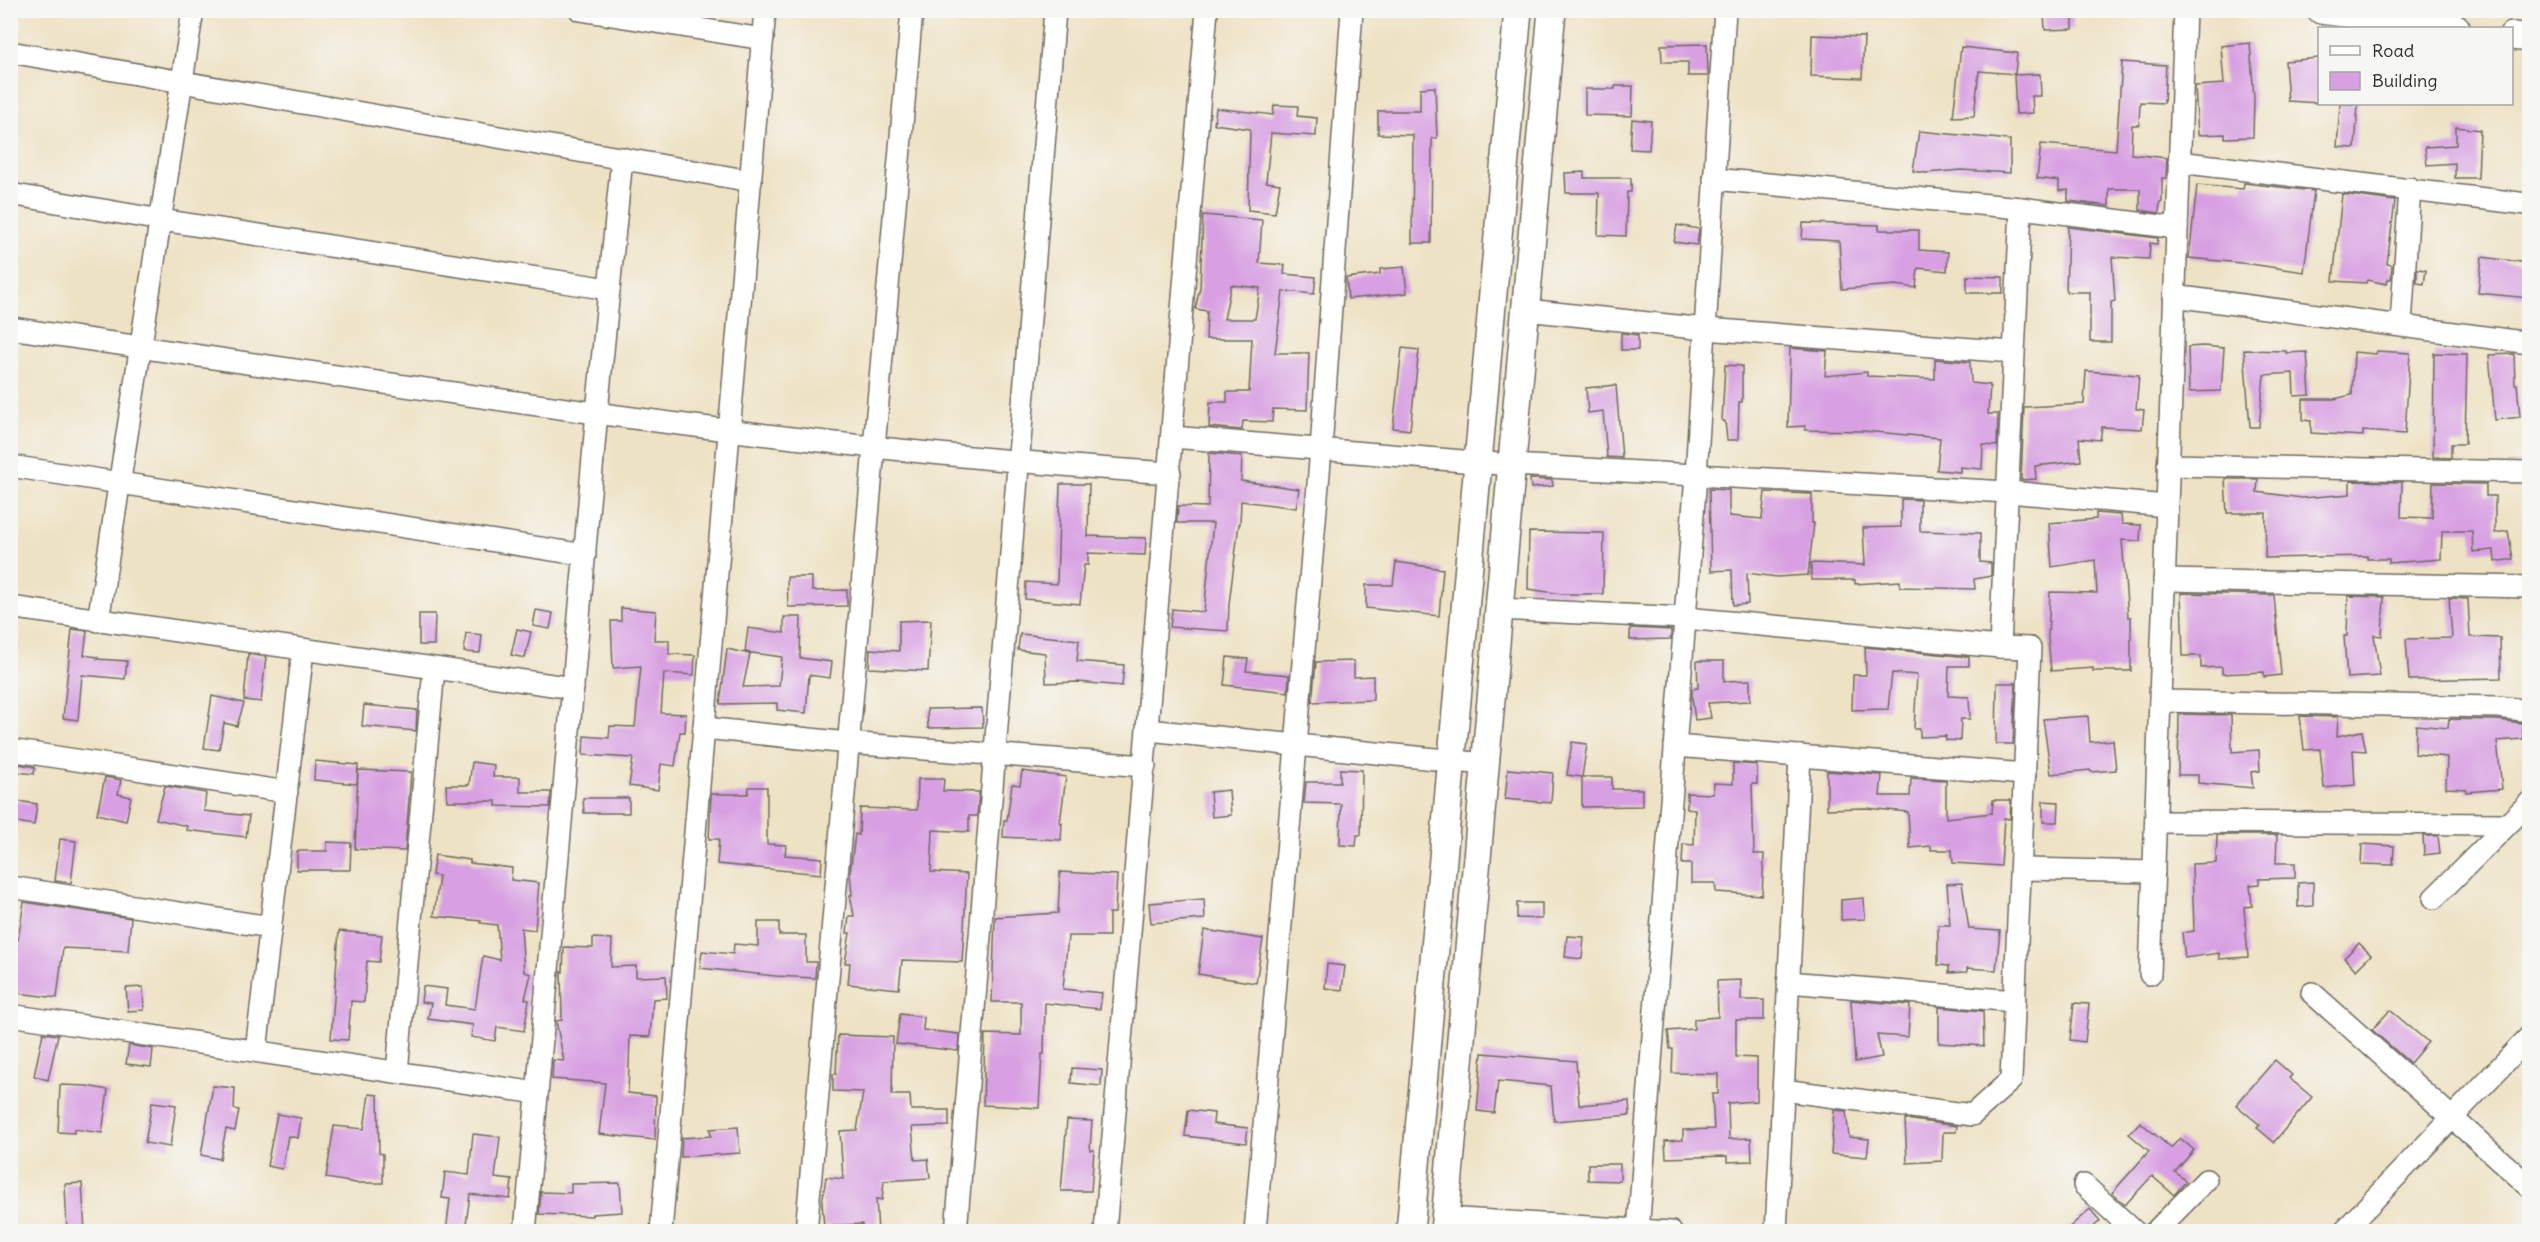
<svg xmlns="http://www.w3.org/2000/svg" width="2540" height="1242" viewBox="0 0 2540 1242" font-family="Delius,sans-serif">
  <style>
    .building { fill: #d8a0e2; fill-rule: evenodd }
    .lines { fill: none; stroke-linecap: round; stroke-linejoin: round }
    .minor-casing { stroke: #6f6b61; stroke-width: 24 }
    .tertiary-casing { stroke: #6f6b61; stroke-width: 30 }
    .minor { stroke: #fff; stroke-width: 21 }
    .tertiary { stroke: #fff; stroke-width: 27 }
  </style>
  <rect width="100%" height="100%" fill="#f6f6f2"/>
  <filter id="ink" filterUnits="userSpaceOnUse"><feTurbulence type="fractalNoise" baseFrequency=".0167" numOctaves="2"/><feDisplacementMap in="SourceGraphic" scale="12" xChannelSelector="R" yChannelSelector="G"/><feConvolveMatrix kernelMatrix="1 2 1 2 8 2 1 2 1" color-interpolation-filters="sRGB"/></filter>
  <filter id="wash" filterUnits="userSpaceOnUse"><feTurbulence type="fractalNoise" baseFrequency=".008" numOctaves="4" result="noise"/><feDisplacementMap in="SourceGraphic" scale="24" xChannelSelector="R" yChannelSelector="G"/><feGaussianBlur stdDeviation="1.35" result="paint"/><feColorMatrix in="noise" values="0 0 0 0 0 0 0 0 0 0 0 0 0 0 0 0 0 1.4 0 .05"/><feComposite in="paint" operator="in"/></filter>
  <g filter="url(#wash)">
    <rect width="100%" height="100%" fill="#eee2c4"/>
    <g id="blocks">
      <g class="building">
        <polygon points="2073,11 2073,29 2045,30 2044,12"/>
        <polygon points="1812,35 1864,37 1862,78 1811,76"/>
        <polygon points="2250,43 2254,99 2253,137 2225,138 2225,134 2198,135 2195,86 2224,84 2221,46"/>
        <polygon points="1707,44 1708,76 1688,76 1688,62 1662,62 1661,45"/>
        <polygon points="1961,47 2017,53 2015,74 1979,71 1974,116 1953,117"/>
        <polygon points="2319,58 2319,103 2288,101 2285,61"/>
        <polygon points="2122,62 2166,65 2164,103 2140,102 2139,125 2132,125 2131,154 2167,158 2166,178 2162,178 2162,202 2160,202 2159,213 2140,210 2140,189 2109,189 2109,206 2068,201 2068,190 2059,191 2059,181 2037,178 2041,144 2116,150"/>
        <polygon points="2040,74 2041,96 2032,96 2033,113 2016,114 2014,75"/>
        <polygon points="1615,86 1633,86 1632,116 1585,115 1585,89 1615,89"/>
        <polygon points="1435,87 1437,138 1432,138 1431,243 1412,243 1413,135 1378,134 1378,111 1420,111 1420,88"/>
        <polygon points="2340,104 2358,104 2355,148 2337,147"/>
        <polygon points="1274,105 1298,106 1297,116 1317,118 1316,136 1271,133 1266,182 1280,184 1275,213 1248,210 1250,129 1214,124 1216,108 1273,115"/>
        <polygon points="1632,119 1651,121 1649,150 1630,149"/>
        <polygon points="2456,127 2480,130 2478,178 2455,178 2455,163 2427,165 2425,147 2456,145"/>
        <polygon points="1919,131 2010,140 2010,173 1961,170 1926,173 1913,171"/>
        <polygon points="1584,172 1584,178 1631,178 1631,192 1627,192 1626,236 1598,235 1599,193 1566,193 1565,173"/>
        <polygon points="2244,183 2314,191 2304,272 2251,264 2189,258 2197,185 2243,189"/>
        <polygon points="2342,194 2395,201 2387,264 2392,265 2391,279 2388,279 2387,284 2367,280 2366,283 2333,281"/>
        <path d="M1203,215L1262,220L1259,263L1285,265L1284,274L1316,277L1314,294L1283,291L1275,353H1309L1307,410L1273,409L1272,422L1243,421L1242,430L1209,427L1210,402H1227V392H1249L1252,339H1206L1207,311L1195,309L1200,288ZM1231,285L1260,288L1255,319H1224Z"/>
        <polygon points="1803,223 1879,225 1879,230 1919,230 1919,250 1948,252 1947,271 1918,268 1916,288 1896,285 1842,289 1839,241 1802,239"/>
        <polygon points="1677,225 1699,229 1697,245 1674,242"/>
        <polygon points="2068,227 2158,238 2157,244 2150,243 2149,259 2112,257 2115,301 2111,302 2111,342 2090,342 2090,292 2066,292"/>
        <polygon points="2482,257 2529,263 2529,298 2478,293"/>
        <polygon points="1404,267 1407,293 1348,299 1346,278 1380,274 1380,269"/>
        <polygon points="2417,269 2426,270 2424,284 2417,283"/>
        <polygon points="1967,276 2003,277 2003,293 1967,293"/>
        <polygon points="1621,333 1638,335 1638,350 1621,350"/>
        <polygon points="2203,346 2224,348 2221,391 2189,392 2188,347"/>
        <polygon points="1402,348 1419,350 1410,430 1393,428"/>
        <polygon points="1790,348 1827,351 1825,376 1867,372 1867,376 1935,379 1935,359 1970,362 1971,383 1990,385 1988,414 1998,414 1997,446 1983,445 1982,469 1960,467 1960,472 1937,470 1940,438 1864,431 1805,430 1805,426 1788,427"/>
        <polygon points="2244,350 2286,351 2286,353 2307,352 2310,395 2294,396 2293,373 2264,375 2259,427 2250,427"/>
        <polygon points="2377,351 2410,353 2405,434 2363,431 2363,436 2311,433 2311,421 2303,420 2303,399 2334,399 2352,395 2354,352 2376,354"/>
        <polygon points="2434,353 2467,354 2465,444 2451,444 2451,458 2433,457"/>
        <polygon points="2514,354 2515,384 2517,384 2520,417 2495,420 2489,355"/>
        <polygon points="1725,365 1742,366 1742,402 1739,402 1738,440 1727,440 1725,421 1722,421"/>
        <polygon points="2086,371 2139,375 2136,409 2144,410 2142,429 2102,427 2100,440 2079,438 2081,461 2035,466 2036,479 2021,480 2024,407 2084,404"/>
        <polygon points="1616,385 1622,458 1607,457 1603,411 1588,413 1586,388"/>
        <polygon points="1209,453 1242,456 1241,481 1299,489 1296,508 1241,501 1240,524 1239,524 1229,604 1228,631 1170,627 1172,609 1204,612 1213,523 1177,523 1177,520 1178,506 1208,507"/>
        <polygon points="1530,479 1552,480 1553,486 1531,488"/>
        <polygon points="2225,479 2258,479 2257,492 2302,498 2350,494 2350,481 2402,482 2401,517 2432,518 2433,483 2486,484 2486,496 2495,496 2495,533 2508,531 2513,559 2495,562 2494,550 2473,552 2472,531 2442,531 2441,559 2389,563 2389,559 2367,559 2367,556 2265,558 2266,513 2227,513"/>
        <polygon points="1060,484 1089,484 1088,536 1146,538 1145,555 1088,553 1088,565 1084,565 1080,604 1025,599 1026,582 1057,584"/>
        <polygon points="1709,489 1729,490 1729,516 1762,519 1765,492 1812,494 1812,523 1814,523 1808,575 1777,577 1747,573 1748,604 1733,605 1732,570 1711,571"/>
        <polygon points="1901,499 1920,500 1920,531 1980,533 1980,562 1991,563 1991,576 1974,579 1975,589 1900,587 1900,581 1855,584 1855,580 1811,580 1811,563 1865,565 1863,528 1901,527"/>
        <polygon points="2096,513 2121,515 2122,524 2141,525 2140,541 2122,540 2128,617 2131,617 2131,671 2093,671 2093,668 2051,671 2048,638 2050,592 2097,593 2095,560 2052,567 2049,523 2096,519"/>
        <polygon points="1529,532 1604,533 1603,594 1562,594 1528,589"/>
        <polygon points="1396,562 1443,569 1439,616 1366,608 1366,585 1393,585"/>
        <polygon points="787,577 812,577 812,591 847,590 847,606 788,607"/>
        <polygon points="2181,593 2274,595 2281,675 2264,677 2264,672 2222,674 2222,667 2201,668 2201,656 2183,656"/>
        <polygon points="2348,596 2384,597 2382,636 2374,635 2380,676 2347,678 2344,636 2347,636"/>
        <polygon points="2449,598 2468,599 2470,637 2500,638 2501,678 2409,680 2406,639 2452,638"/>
        <polygon points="621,608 656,611 654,640 669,640 669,654 695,655 694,675 664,673 661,713 686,714 685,732 680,732 675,766 661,764 658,790 629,786 633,758 583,755 584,736 609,738 610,726 635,727 641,666 613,668 611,621 621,621"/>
        <polygon points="536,610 553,613 550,629 533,626"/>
        <polygon points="419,614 435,614 434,645 419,645"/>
        <polygon points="784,617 801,617 800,658 832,662 830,678 809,675 806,713 777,710 777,703 720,704 727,649 750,654 743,687 779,686 782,657 745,652 748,628 784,633"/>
        <polygon points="931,620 928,671 869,668 870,649 899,651 899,621"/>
        <polygon points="1630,628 1671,630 1671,639 1630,640"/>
        <polygon points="72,629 87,631 84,655 98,657 97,659 127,661 125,679 82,675 78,720 63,718"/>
        <polygon points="517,629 531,632 525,658 511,655"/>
        <polygon points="466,633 482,635 480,653 464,652"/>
        <polygon points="1020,634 1079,640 1077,661 1124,665 1122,686 1078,682 1046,683 1045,653 1018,650"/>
        <polygon points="1865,647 1969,657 1969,666 1949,666 1948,696 1969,697 1970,719 1961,719 1960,741 1945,740 1946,736 1920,737 1920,729 1914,729 1917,675 1892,673 1888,709 1852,710 1853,675 1866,675"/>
        <polygon points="248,654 266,657 261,702 244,700"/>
        <polygon points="1227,657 1248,659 1246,671 1289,675 1288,692 1224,685"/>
        <polygon points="1354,661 1354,677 1373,676 1373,700 1312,702 1316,662"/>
        <polygon points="1697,661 1724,661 1724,681 1750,680 1750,701 1708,703 1711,718 1695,720 1692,697 1692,689 1698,688"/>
        <polygon points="1997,683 2016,683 2013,744 1996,744"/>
        <polygon points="212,696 244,703 237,726 224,723 219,750 204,748"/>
        <polygon points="364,705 417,710 416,731 362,726"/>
        <polygon points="982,708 983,727 928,728 927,709"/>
        <polygon points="2179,714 2231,715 2232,752 2259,750 2260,771 2251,772 2253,788 2198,783 2198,775 2178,775"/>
        <polygon points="2088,716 2090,742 2113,740 2116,770 2091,772 2090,770 2051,774 2043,719"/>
        <polygon points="2300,716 2338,717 2337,736 2362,731 2366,751 2353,750 2355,785 2324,788 2320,749 2304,750"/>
        <polygon points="2449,719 2497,720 2522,723 2523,739 2497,741 2502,789 2466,792 2466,789 2446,788 2447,757 2415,754 2416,725 2448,728"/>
        <polygon points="1572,742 1587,744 1582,777 1567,775"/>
        <polygon points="315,761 358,765 357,784 314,780"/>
        <polygon points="472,762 494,765 493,777 520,777 520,792 551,792 550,807 496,806 496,801 447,801 446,785 469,785"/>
        <polygon points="1733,763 1757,765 1757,784 1752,784 1754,854 1764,854 1762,895 1716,892 1715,883 1691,883 1691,864 1682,864 1683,844 1694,845 1695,809 1687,809 1687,793 1713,794 1714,783 1733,784"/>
        <polygon points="19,764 35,767 34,774 18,772"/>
        <polygon points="1340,769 1362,770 1361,835 1357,835 1356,846 1340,845 1341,804 1304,803 1306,782 1340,782"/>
        <polygon points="1508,769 1553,773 1551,803 1505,799"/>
        <polygon points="358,770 411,772 405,851 355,849"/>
        <polygon points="1022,771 1066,777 1060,823 1062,823 1061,840 1003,837 1004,820 1007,820 1012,784 1020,785"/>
        <polygon points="1827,771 1882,775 1880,796 1910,796 1911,778 1946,780 1946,818 1992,813 1993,800 2011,800 2010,819 2004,818 2001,866 1953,863 1952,850 1931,850 1931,846 1910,848 1908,812 1866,808 1827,809"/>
        <polygon points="105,777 121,780 118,794 131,797 126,821 97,814"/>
        <polygon points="1582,777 1612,777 1612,789 1642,789 1642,806 1582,807"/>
        <polygon points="918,779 944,779 943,791 979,792 977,816 969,816 969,832 933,830 931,872 967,874 962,962 902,960 899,989 848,984 850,963 845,963 850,933 847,933 849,916 854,916 850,895 852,895 850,873 855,834 859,835 860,808 917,810"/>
        <polygon points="165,786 206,793 204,811 249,816 246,837 186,830 187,826 156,819"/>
        <polygon points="749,787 767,787 767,844 786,845 785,855 822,858 821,874 717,864 719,839 709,839 711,794 748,794"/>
        <polygon points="1229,790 1231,815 1212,817 1210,792"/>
        <polygon points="583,798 629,798 629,813 584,813"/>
        <polygon points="10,800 37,804 34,825 10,821"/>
        <polygon points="2043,801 2059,802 2058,822 2043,822"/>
        <polygon points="2217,835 2277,835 2276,863 2295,863 2295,878 2259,879 2259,884 2250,885 2252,906 2244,907 2248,957 2219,959 2219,953 2185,958 2182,933 2194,931 2192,864 2216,863"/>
        <polygon points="2423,836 2438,836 2440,853 2424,855"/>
        <polygon points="60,839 76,841 71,883 55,881"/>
        <polygon points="327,842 351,843 350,870 297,870 297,851 327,851"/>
        <polygon points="2362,844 2394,846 2393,865 2361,864"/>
        <polygon points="435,855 470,860 470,863 512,868 511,880 539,883 535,930 521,928 524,972 531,974 525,999 529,1000 524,1031 497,1027 495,1041 471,1037 473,1025 428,1019 431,1003 421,1002 423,986 447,989 445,1005 475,1009 483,956 500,960 497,925 480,923 481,921 434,916 439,876 432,875"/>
        <polygon points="1060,872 1117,875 1115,913 1109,913 1109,936 1068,936 1063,989 1102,993 1100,1009 1045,1003 1044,1054 1042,1054 1039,1108 983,1105 985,1034 1021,1035 1021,1002 992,1002 995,917 1058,913"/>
        <polygon points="2313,882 2313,906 2298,907 2298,883"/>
        <polygon points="1962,883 1969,929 2000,931 1996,970 1967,968 1967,972 1949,973 1949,966 1938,965 1938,925 1950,925 1947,884"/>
        <polygon points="1864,898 1865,919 1841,920 1841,900"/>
        <polygon points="1204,899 1205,919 1151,923 1149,903"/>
        <polygon points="24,902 131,918 128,951 63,948 57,998 10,992 13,966 10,966 10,939 18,940"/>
        <polygon points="1517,903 1542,903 1542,919 1517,918"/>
        <polygon points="758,922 779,922 779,935 806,935 806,962 816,962 815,978 775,976 700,968 702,951 733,954 734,944 758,946"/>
        <polygon points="1204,930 1263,939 1256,983 1198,974"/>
        <polygon points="339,931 382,935 379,962 367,961 364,1002 351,1001 348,1040 331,1039"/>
        <polygon points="1567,936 1584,937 1582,959 1565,957"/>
        <polygon points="593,938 612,939 611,967 636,966 636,977 666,976 667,998 653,999 650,1037 630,1036 628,1093 656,1096 655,1140 599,1134 605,1083 552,1079 553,1060 564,1061 556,1021 562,1020 561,971 563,972 564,947 593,948"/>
        <polygon points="2359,943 2371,955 2356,970 2344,958"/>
        <polygon points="1327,964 1345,966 1342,990 1325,988"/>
        <polygon points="1741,980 1741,1000 1764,1000 1764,1020 1736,1020 1736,1057 1757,1058 1757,1101 1728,1103 1729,1139 1751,1138 1752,1161 1727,1162 1727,1156 1666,1158 1665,1141 1683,1140 1683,1130 1714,1129 1712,1094 1718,1094 1718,1074 1672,1073 1673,1049 1670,1049 1668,1031 1694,1029 1694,1019 1718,1017 1717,981"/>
        <polygon points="143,987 144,1010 128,1011 126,988"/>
        <polygon points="1851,1000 1910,1005 1908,1037 1877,1035 1882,1057 1855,1062"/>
        <polygon points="2074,1003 2089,1004 2085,1042 2070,1040"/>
        <polygon points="1939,1007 1983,1011 1984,1046 1939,1043"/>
        <polygon points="2390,1010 2428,1042 2410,1063 2372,1030"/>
        <polygon points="900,1014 924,1017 923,1030 959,1034 958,1051 896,1044"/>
        <polygon points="43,1033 58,1035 48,1080 34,1076"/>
        <polygon points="838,1035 893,1037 892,1095 910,1095 911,1110 949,1110 949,1126 912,1127 915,1160 928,1159 930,1178 884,1181 882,1200 876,1199 878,1232 863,1232 862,1224 824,1226 822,1203 826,1177 843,1179 840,1131 857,1130 863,1092 833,1091 833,1074 836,1074"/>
        <polygon points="129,1045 153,1049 151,1067 126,1064"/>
        <polygon points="1482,1053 1576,1061 1579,1105 1629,1101 1630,1115 1554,1121 1551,1086 1498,1081 1494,1113 1477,1111"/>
        <polygon points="2275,1060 2292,1075 2289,1078 2312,1097 2274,1142 2257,1128 2260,1125 2236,1105"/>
        <polygon points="1072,1068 1102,1070 1101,1086 1071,1083"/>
        <polygon points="60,1085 87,1086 108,1090 102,1133 74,1129 74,1133 58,1132"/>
        <polygon points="213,1086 235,1088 234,1109 239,1110 235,1131 226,1129 220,1159 201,1155"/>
        <polygon points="369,1094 378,1095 379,1153 383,1154 383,1183 356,1183 326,1178 334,1126 364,1129"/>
        <polygon points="152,1102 176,1105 170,1147 145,1143"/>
        <polygon points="1188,1110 1214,1113 1213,1124 1248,1128 1246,1143 1185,1136"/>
        <polygon points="1834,1110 1846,1111 1849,1137 1869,1139 1867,1157 1831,1154"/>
        <polygon points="277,1114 301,1118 298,1138 288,1136 282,1169 267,1166"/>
        <polygon points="1905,1119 1957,1126 1956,1132 1943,1132 1942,1161 1907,1163"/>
        <polygon points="1067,1120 1092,1121 1090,1150 1094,1150 1091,1191 1061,1191"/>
        <polygon points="2140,1122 2171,1148 2180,1138 2194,1150 2175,1172 2186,1181 2174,1195 2152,1176 2125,1205 2112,1193 2149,1151 2129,1134"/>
        <polygon points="738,1127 740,1153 681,1157 682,1138 711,1136 710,1129"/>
        <polygon points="473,1134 500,1137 495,1178 512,1180 510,1199 470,1194 465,1232 446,1232 450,1199 442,1198 445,1172 469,1175"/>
        <polygon points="1588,1164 1620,1164 1620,1181 1588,1180"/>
        <polygon points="82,1183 85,1232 67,1232 65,1184"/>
        <polygon points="620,1183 622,1212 592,1214 592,1216 539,1214 541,1192 571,1193 571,1184"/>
        <polygon points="2090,1209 2100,1221 2088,1232 2064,1232"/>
      </g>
    </g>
  </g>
  <g filter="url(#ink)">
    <use href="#blocks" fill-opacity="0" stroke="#6f6b61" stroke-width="1.5"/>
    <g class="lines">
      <g class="minor-casing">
        <g id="minor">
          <polyline points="580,10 763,39"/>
          <polyline points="10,52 751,181"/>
          <polyline points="2179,162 2527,204"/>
          <polyline points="1714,179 2021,208 2177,228"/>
          <polyline points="10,194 161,220 609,289"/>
          <polyline points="2174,296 2530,343"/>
          <polyline points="1526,310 1705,329 2013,352"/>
          <polyline points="2401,324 2410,188"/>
          <path d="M10,328C396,384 781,448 1170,473"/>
          <polyline points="1172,437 1512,465 2008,492 2167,506"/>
          <polyline points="2168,465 2530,472"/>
          <polyline points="10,466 585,555"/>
          <polyline points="2164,580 2530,587"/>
          <polyline points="10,607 573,688"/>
          <polyline points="1499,609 1685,618 2000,647 2021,208"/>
          <polyline points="98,621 193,10"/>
          <polyline points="2160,701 2498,707 2530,711"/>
          <polyline points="704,728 848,743 1145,766"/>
          <polyline points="1148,730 1485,764"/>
          <polyline points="1675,746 2025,774"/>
          <polyline points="10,750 287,792"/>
          <polyline points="2156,822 2507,824"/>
          <polyline points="2021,869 2154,872"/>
          <polyline points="10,887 271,927"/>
          <polyline points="2434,898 2530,802"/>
          <polyline points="2150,974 2185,10"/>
          <polyline points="1788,982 2015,1001"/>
          <polyline points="2312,993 2530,1187"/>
          <polyline points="10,1015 537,1093"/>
          <polyline points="256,1051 303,650"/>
          <polyline points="397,1072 434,669"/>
          <polyline points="1783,1090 1972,1115 2011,1080 2030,648 2000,647"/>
          <polyline points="2084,1185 2135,1232"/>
          <polyline points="1445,1218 1671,1232"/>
          <polyline points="525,1232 597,412 622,158"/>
          <polyline points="661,1232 765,10"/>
          <polyline points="806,1232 912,10"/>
          <polyline points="956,1232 1055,10"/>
          <polyline points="1105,1232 1207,10"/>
          <polyline points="1255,1232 1321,449 1352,10"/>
          <polyline points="1638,1232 1696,475 1725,10"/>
          <polyline points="1776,1232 1800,756"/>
          <polyline points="2155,1232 2206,1180"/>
          <polyline points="2343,1232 2530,1036"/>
        </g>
      </g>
      <g class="tertiary-casing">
        <g id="tertiary">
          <polyline points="2321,10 2456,28"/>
          <polyline points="2512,36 2530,38"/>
          <polyline points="1410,1232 1518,10"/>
          <polyline points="1444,1232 1552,10"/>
        </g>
      </g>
      <use href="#minor" class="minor"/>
      <use href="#tertiary" class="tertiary"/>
    </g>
  </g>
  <rect width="2540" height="1242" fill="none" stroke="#f6f6f2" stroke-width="36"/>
  <rect x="2318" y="27" width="195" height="78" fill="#f6f6f2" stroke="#a5a5a2" stroke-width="1.5"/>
  <rect x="2330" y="46" width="30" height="9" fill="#ffffff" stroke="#a5a5a2" stroke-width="1.5"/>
  <text x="2372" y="57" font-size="18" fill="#2b2b2b">Road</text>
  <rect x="2330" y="72" width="30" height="18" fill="#d8a0e2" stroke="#a5a5a2" stroke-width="1.5"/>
  <text x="2372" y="87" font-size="18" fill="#2b2b2b">Building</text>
</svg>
